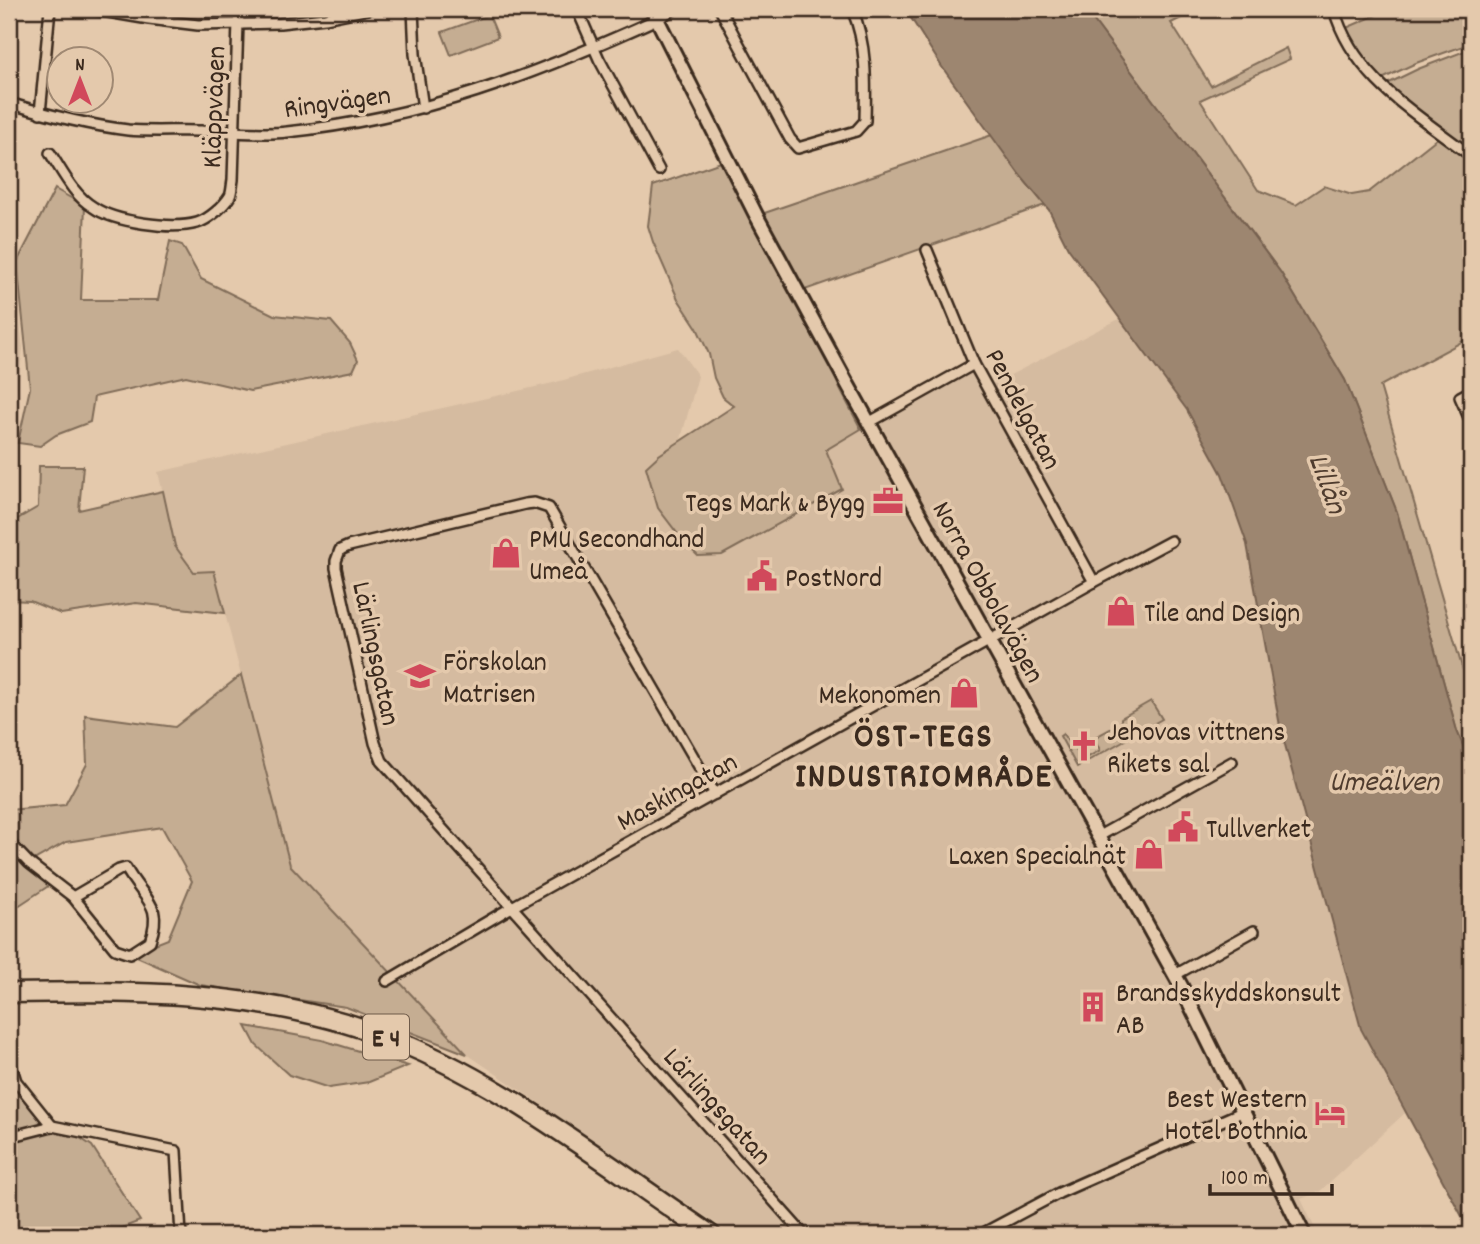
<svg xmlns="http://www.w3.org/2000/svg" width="1480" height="1244" viewBox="0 0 1480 1244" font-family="Dekko,sans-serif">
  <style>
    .built { fill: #d5bba0 }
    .green { fill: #c5ad92; stroke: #806c58; stroke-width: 2 }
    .water { fill: #9d8670; stroke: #76614f; stroke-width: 2 }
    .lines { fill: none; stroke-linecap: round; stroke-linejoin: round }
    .street-casing { stroke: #3b2a1e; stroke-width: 14 }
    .secondary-casing { stroke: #3b2a1e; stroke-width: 18 }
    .highway-casing { stroke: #3b2a1e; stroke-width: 23 }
    .street { stroke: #e4c9ac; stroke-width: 9 }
    .secondary { stroke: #e4c9ac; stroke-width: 12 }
    .highway { stroke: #e4c9ac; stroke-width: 18 }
    .labels { text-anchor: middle; stroke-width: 7; stroke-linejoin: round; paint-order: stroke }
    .shield { fill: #e4c9ac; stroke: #6e5a49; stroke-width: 2 }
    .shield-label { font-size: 26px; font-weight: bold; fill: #3b2a1e }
    .street-label { font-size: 28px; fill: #3b2a1e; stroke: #e4c9ac }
    .poi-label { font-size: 28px; fill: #3b2a1e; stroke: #e4c9ac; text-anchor: start }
    .water-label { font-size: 30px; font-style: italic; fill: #4f3c2e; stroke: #e4c9ac }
    .district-label { font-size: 35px; font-weight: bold; letter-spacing: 2px; fill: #3b2a1e; stroke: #e4c9ac }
  </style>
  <rect width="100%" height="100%" fill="#e4c9ac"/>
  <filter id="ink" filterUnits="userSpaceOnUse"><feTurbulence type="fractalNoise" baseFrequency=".0143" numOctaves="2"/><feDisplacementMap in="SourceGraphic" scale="14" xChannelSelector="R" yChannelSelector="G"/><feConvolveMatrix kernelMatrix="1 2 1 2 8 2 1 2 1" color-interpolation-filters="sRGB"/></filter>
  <g filter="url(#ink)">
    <g class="built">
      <polygon points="9,232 23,348 9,457"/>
      <polygon points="1121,318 1187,411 1222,474 1247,544 1280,726 1361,1029 1405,1113 1319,1192 1301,1199 1318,1235 733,1235 467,1054 290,865 214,571 194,572 175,546 158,472 553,383 678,348 698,376 681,439 659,455 842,489 825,450 974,364 987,387"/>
    </g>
    <g class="green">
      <polygon points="1085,9 1200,9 1171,23 1211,86 1286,48 1290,59 1200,100 1258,190 1296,205 1324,186 1352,195 1369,192 1445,132 1385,85 1418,69 1465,51 1463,46 1416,63 1380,80 1368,67 1344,29 1390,9 1471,9 1471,337 1380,386 1471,698 1471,765 1457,731 1397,512 1345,380 1281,273"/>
      <polygon points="489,15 498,37 451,55 442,32"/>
      <polygon points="992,135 1019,174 1045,205 799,292 840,389 861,429 826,450 842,489 722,555 698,556 684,542 658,508 646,467 659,455 734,406 723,397 714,378 709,354 697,328 678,299 653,242 648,226 653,186 721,162 750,218"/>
      <polygon points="55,189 85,206 81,300 158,300 170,241 182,245 201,279 274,315 331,321 350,343 358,360 353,371 250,391 186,376 94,397 90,422 56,435 40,446 18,443 30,388 17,262"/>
      <polygon points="39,466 83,466 79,510 163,491 175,546 194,572 214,571 225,613 136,603 61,614 30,601 9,600 9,524 38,507"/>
      <polygon points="241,675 290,865 467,1054 346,1007 200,985 130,954 168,939 192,881 162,827 66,842 29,863 53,883 9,912 9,810 65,805 87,764 85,715 175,727"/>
      <polygon points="1151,701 1162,719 1077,767 1060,736 1063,734 1069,743 1071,741 1083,760 1100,750 1094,738 1121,723 1121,718"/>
      <polygon points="246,1026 322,1040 408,1066 369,1082 329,1088 289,1075 256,1045"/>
      <polygon points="9,1059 16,1081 52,1126 74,1134 92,1146 140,1221 103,1235 9,1235"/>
    </g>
    <polygon class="water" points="902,9 1085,9 1281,273 1345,380 1397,512 1457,731 1471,765 1471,1233 1361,1029 1280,726 1247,544 1222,474 1187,410 1068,248 1049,210 1019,174 942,67 909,15"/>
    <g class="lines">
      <g class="street-casing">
        <g id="street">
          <polyline points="90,9 149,19 198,25 280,23 325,18 369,9"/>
          <polyline points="413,9 415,54 423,108"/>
          <polyline points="577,9 599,59 659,170"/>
          <path d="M720,9L790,139L798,148L856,131L865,121C866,83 867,44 852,9"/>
          <path d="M1334,9C1353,78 1417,114 1471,156"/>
          <path d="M9,103C48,115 87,125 128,130C152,132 178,130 202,131C230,131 260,135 287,132C423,118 534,75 657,19L674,9"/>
          <polyline points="40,113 50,9"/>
          <path d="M50,153C62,171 74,196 93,207C114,222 172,230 197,223C208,220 224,206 230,196C232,192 232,185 233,180L238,22L241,9"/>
          <polyline points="927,250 974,364 1094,582"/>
          <polyline points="1471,391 1460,397 1471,422"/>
          <polyline points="870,422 974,364"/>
          <polyline points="715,794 549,508 534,503 525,504 349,546 340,550 336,561 336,568 375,743 382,761 804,1235"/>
          <polyline points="1099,836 1232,762"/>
          <polyline points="9,842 29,863 73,897"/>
          <path d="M126,868C143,900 164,903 150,941L130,954L115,949L73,897L119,870Z"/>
          <polyline points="1175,975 1254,931"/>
          <polyline points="387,981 512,907 1094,582 1171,541"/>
          <polyline points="9,1059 16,1081 52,1126"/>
          <polyline points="9,1137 52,1126 176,1151 181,1235"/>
          <polyline points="980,1235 1059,1193 1244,1111"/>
        </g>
      </g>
      <g class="secondary-casing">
        <polyline id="secondary" points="652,9 756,215 848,385 1181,986 1304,1235"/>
      </g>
      <g class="highway-casing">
        <path id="highway" d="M9,993C135,991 255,990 376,1033C495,1075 607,1166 711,1235"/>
      </g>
      <use href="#street" class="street"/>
      <use href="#secondary" class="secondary"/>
      <use href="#highway" class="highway"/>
    </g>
  </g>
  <defs>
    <g id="office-bare" transform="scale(2.415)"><path d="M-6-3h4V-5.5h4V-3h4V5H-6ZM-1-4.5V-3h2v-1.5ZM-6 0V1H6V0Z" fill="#d1495b" stroke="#e4c9ac" stroke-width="2.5" paint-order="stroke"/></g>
    <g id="shop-bare" transform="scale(2.415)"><path d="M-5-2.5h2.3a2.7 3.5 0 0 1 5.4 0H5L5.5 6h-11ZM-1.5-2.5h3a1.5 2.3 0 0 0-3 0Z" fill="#d1495b" stroke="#e4c9ac" stroke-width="2.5" paint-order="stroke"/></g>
    <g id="civic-bare" transform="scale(2.415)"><path d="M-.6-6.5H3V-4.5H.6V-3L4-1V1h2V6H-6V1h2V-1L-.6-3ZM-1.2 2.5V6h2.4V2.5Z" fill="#d1495b" stroke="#e4c9ac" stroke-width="2.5" paint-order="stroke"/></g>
    <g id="school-bare" transform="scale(2.415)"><path d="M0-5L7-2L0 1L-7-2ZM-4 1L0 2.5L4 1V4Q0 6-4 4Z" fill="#d1495b" stroke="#e4c9ac" stroke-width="2.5" paint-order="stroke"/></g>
    <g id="church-bare" transform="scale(2.415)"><path d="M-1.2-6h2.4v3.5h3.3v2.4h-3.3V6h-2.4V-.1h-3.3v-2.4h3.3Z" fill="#d1495b" stroke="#e4c9ac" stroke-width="2.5" paint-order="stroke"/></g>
    <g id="building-bare" transform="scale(2.415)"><path d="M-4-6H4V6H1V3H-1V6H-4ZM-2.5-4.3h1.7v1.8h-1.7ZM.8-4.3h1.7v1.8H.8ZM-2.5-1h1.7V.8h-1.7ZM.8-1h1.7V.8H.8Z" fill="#d1495b" stroke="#e4c9ac" stroke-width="2.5" paint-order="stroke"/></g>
    <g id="hotel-bare" transform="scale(2.415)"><path d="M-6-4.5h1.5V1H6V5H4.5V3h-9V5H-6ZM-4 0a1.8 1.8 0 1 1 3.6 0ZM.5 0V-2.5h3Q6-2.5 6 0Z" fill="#d1495b" stroke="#e4c9ac" stroke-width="2.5" paint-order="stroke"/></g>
  </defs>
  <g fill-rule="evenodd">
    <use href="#office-bare" x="888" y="501"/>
    <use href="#shop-bare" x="506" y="553"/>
    <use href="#civic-bare" x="762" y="576"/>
    <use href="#shop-bare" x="1121" y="611"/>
    <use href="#school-bare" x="420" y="676"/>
    <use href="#shop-bare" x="964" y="693"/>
    <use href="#church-bare" x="1084" y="746"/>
    <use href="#civic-bare" x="1183" y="827"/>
    <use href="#shop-bare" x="1149" y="854"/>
    <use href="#building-bare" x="1093" y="1007"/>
    <use href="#hotel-bare" x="1330" y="1113"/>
  </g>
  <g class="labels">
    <rect class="shield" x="363" y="1014.5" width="46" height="45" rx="5"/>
    <g class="shield-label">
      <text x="386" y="1046">E 4</text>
    </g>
    <g class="street-label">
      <text transform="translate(337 100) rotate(-8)" y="10">Ringvägen</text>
      <text transform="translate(212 107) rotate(-88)" y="10">Kläppvägen</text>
      <text transform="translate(1025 408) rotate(62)" y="10">Pendelgatan</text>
      <text transform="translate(990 591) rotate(61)" y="10">Norra Obbolavägen</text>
      <text transform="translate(378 653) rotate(78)" y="10">Lärlingsgatan</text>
      <text transform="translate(676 790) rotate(-29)" y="10">Maskingatan</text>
      <text transform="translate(719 1105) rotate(48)" y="10">Lärlingsgatan</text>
    </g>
    <g class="poi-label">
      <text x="865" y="511" text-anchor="end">Tegs Mark &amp; Bygg</text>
      <text x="529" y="547">PMU Secondhand<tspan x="529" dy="32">Umeå</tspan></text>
      <text x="785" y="586">PostNord</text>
      <text x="1144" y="621">Tile and Design</text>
      <text x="443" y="670">Förskolan<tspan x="443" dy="32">Matrisen</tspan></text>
      <text x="941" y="703" text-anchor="end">Mekonomen</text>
      <text x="1107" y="740">Jehovas vittnens<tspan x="1107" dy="32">Rikets sal</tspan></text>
      <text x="1206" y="837">Tullverket</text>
      <text x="1126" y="864" text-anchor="end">Laxen Specialnät</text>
      <text x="1116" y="1001">Brandsskyddskonsult<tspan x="1116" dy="32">AB</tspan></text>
      <text x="1307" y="1107" text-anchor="end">Best Western<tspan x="1307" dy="32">Hotel Bothnia</tspan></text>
    </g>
    <g class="water-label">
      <text transform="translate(1329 483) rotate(70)" y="10">Lillån</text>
      <text x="1384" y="790">Umeälven</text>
    </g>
    <g class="district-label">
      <text x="924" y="746">ÖST-TEGS<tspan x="924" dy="40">INDUSTRIOMRÅDE</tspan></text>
    </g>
  </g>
  <rect width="1480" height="1244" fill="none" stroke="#e4c9ac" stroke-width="35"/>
  <rect x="18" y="18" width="1445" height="1209" fill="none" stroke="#3b2a1e" stroke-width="2.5" filter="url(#ink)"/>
  <g transform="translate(80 80)"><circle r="33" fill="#e4c9ac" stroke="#a08973" stroke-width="2"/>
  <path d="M0-5L12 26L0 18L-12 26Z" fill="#d1495b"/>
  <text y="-10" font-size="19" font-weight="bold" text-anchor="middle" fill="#3b2a1e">N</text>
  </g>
  <path d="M1210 1184v10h122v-10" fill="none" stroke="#3b2a1e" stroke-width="3.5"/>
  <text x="1221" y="1184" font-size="21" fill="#3b2a1e" stroke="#e4c9ac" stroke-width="5" paint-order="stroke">100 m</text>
</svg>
